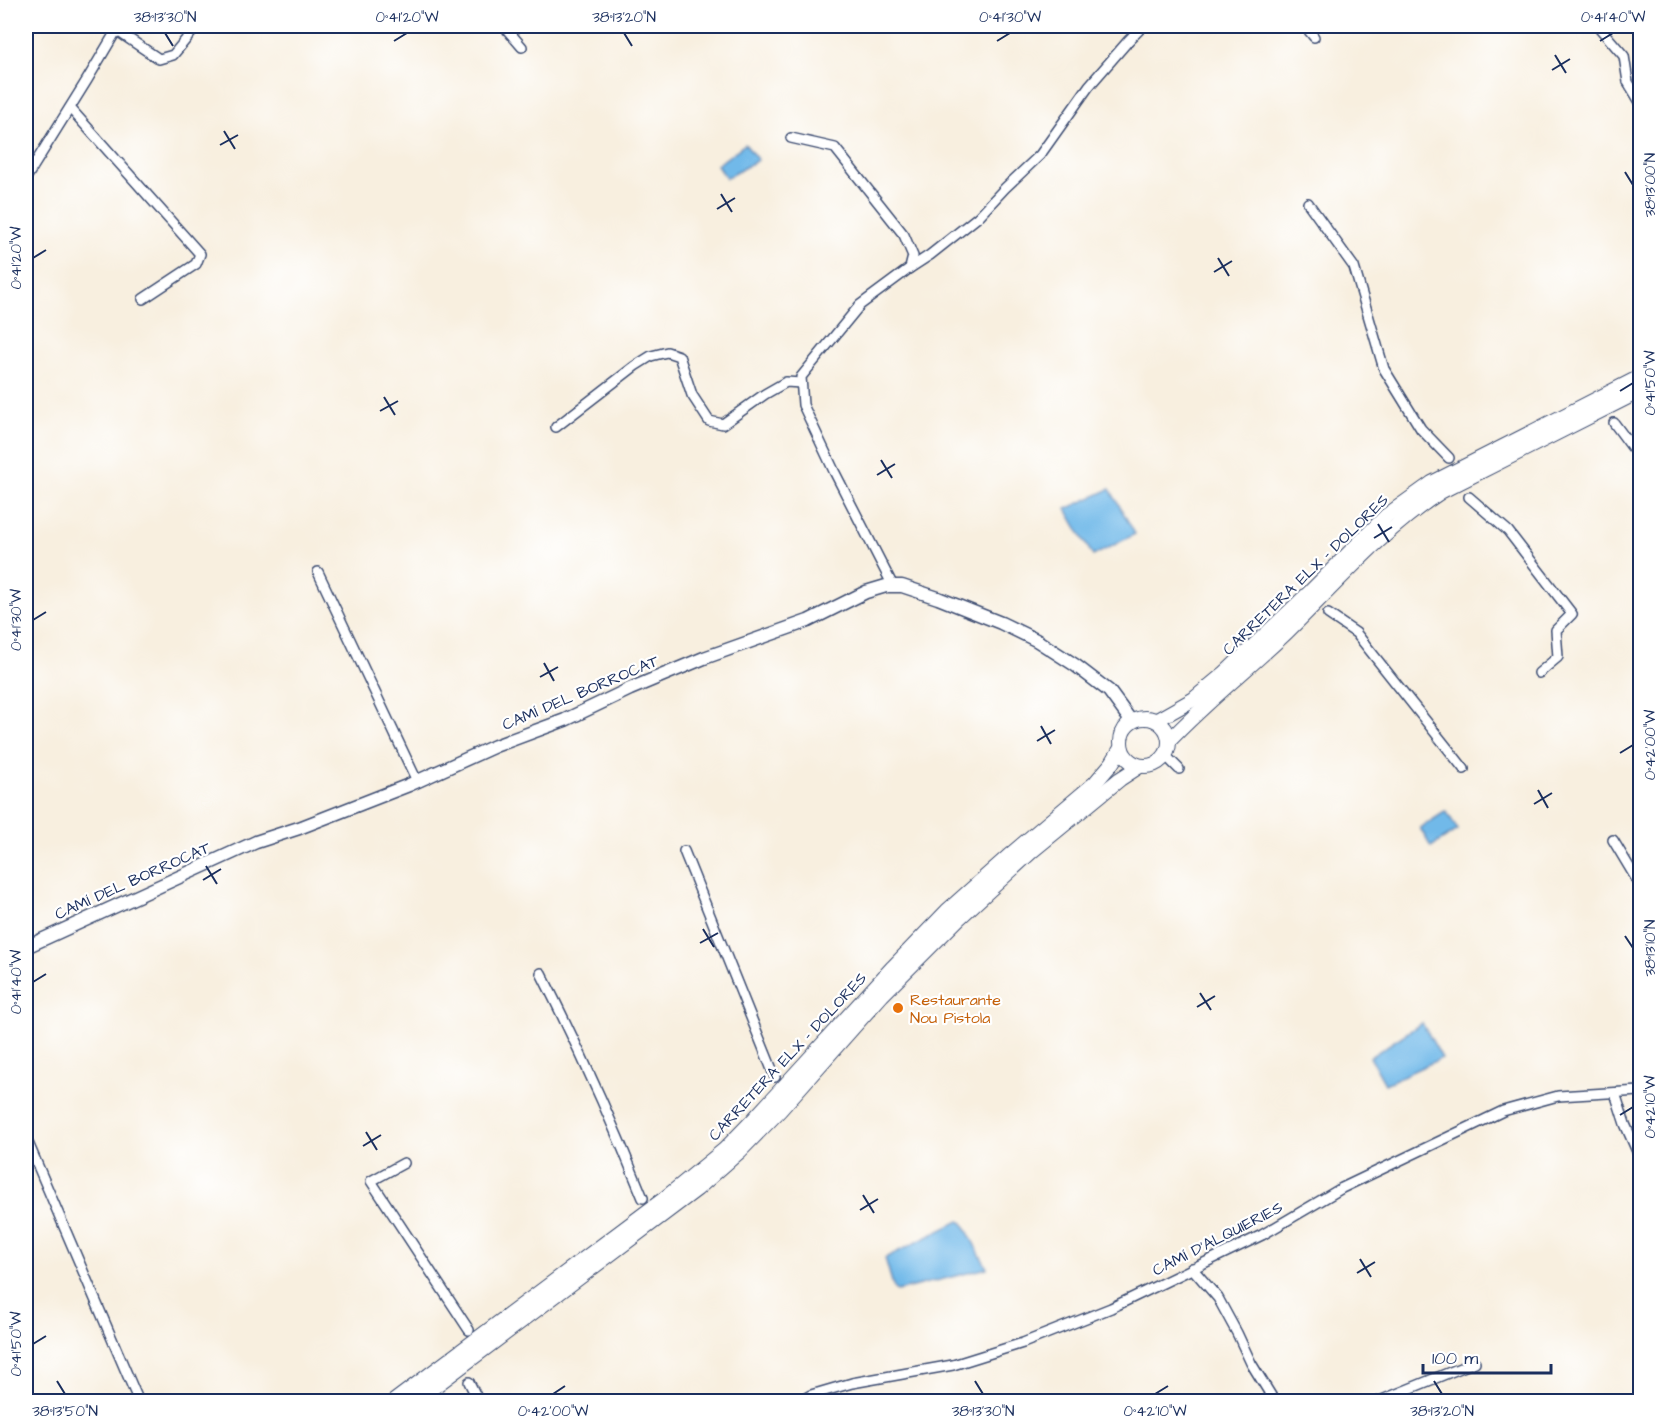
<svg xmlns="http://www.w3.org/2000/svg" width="1666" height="1427" viewBox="0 0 1666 1427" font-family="'Architects Daughter',sans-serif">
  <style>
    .water { fill: #71b9e9; stroke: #4674a4; stroke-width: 1.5 }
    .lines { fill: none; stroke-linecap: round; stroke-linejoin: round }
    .minor-casing { stroke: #3c4c71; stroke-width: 12 }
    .tertiary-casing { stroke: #3c4c71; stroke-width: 15 }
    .secondary-casing { stroke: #3c4c71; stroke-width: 16 }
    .minor { stroke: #fff; stroke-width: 9 }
    .tertiary { stroke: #fff; stroke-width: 12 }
    .secondary { stroke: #fff; stroke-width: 14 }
    .ticks { fill: none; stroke: #1b2f5e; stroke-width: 2 }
    .food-dot { fill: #e8710a; stroke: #fff; stroke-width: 2 }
    .labels { text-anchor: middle; stroke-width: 4.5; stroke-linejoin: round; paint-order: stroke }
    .street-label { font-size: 16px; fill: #1b2f5e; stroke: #fff }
    .food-label { font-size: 16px; fill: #c56008; stroke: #fff; text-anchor: start }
    .neatline { fill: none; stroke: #1b2f5e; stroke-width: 2 }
    .ticks-label { font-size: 15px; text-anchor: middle; fill: #1b2f5e }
  </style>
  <rect width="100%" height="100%" fill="#fff"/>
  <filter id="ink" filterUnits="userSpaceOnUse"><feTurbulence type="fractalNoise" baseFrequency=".0167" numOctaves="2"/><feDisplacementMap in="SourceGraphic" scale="12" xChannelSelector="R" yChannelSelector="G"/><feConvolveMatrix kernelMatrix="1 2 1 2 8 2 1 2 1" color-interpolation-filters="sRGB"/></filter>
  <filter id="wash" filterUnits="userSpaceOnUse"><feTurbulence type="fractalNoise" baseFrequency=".008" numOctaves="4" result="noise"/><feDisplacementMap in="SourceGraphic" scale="24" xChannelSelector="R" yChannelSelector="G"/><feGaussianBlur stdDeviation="1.35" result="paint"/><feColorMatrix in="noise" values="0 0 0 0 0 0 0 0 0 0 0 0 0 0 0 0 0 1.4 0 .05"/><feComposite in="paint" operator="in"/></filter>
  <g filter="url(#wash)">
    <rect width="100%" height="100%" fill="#f8efdf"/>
    <g class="water">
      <polygon points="745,144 758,160 726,178 717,165"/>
      <polygon points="1110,489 1135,534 1093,556 1066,509"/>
      <polygon points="1446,811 1458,830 1431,847 1420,828"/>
      <polygon points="1422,1023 1442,1058 1385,1084 1370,1057"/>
      <polygon points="959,1221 963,1223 987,1268 897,1291 894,1289 885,1258"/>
    </g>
  </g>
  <g filter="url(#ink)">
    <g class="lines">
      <g class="minor-casing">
        <g id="minor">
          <polyline points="504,26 522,47"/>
          <polyline points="1305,26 1314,37"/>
          <polyline points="1598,26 1624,56 1628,82 1640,102"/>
          <polyline points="116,30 159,59 173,55 197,26"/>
          <polyline points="70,108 200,254 196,264 143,299"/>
          <polyline points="791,138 835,148 904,235 913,256 910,268 860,305 801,377 803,405 834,471 893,586"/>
          <polyline points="26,178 87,80 119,26"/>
          <polyline points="1308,203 1354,267 1384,369 1421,429 1449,458"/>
          <polyline points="910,268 930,255 978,217 1005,188 1040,155 1089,86 1129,40 1143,26"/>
          <polyline points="1614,423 1640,458"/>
          <polyline points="556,427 635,366 651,356 667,352 679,356 692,395 709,421 723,424 765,394 786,382 801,383"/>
          <polyline points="1469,497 1508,531 1572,614 1556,630 1558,657 1539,673"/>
          <polyline points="318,572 417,781"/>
          <polyline points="1328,614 1356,633 1464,769"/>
          <polyline points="1165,755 1179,769"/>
          <polyline points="1613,840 1640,885"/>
          <polyline points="684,851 775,1077"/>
          <path d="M541,973C578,1046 612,1121 643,1198"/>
          <polyline points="1615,1093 1625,1124 1640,1158"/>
          <polyline points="26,1138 139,1402"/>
          <polyline points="404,1163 371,1181 469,1330"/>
          <polyline points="1192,1268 1218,1298 1237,1333 1251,1363 1275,1402"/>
          <polyline points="469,1382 479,1402"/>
          <polyline points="799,1402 811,1395 852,1383 953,1365 1023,1343 1111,1308 1262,1235 1342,1188 1503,1111 1558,1096 1640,1091"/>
          <polyline points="1377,1402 1475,1362"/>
        </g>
      </g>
      <g class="tertiary-casing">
        <polyline id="tertiary" points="26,947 256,842 299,828 409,785 495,746 565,720 630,689 704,658 808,621 866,592 886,586 902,586 938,598 1001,623 1036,640 1075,665 1109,691 1131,721"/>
      </g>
      <g class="secondary-casing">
        <g id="secondary">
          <circle cx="1145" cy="742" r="24"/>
          <polyline points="1157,720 1194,699 1224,674 1311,591 1386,516 1432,483 1640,377"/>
          <path d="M1169,741C1206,702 1248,669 1287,632C1337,583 1382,530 1442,491L1640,391"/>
          <polyline points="393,1402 664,1199 724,1150 755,1118 893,967 947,911 1011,854 1095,783 1112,763 1121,748"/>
          <polyline points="414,1402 697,1189 740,1151 780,1110 882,995 959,918 1032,851 1120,779 1140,766"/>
        </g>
      </g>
      <use href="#minor" class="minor"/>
      <use href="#tertiary" class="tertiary"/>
      <use href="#secondary" class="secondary"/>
    </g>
  </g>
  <path class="ticks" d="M165,33L173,46M624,33L632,46M394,41L407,33M997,41L1010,33M1600,41L1613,33M1555,55L1566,73M1552,70L1570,59M224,131L235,149M220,145L238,135M1625,172L1633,185M721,194L732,212M717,209L735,198M33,258L46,250M1218,258L1229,276M1214,272L1232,261M1620,391L1633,383M384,397L395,415M380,411L398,401M881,460L892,478M877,475L895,464M1378,524L1389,542M1374,538L1392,527M33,620L46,612M544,663L554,681M540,677L558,667M1041,726L1051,744M1037,741L1055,730M1620,753L1633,745M1538,790L1548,808M1534,804L1552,793M206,866L217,884M203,880L221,869M703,929L714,947M1625,936L1633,948M700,943L718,933M33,982L46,974M1200,993L1211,1010M1197,1007L1215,996M1620,1115L1633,1107M366,1132L377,1150M363,1146L381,1135M863,1195L874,1213M860,1210L878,1199M1360,1259L1371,1277M1357,1273L1375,1262M33,1344L46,1336M57,1381L65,1394M975,1381L983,1394M1434,1381L1442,1394M553,1394L565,1386M1155,1394L1168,1386"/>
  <circle class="food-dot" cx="898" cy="1008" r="6"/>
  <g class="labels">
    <g class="street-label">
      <text transform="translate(1305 574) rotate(-44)" y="6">CARRETERA ELX - DOLORES</text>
      <text transform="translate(580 692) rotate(-23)" y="6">CAMÍ DEL BORROCAT</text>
      <text transform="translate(132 880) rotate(-24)" y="6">CAMÍ DEL BORROCAT</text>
      <text transform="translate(787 1056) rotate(-47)" y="6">CARRETERA ELX - DOLORES</text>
      <text transform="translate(1217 1238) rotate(-27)" y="6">CAMÍ D'ALQUIERIES</text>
    </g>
    <g class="food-label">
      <text x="910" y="1005">Restaurante<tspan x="910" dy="18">Nou Pistola</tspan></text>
    </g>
  </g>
  <rect width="1666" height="1427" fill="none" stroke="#fff" stroke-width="66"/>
  <path d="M1423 1364v9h128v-9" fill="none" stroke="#1b2f5e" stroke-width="3"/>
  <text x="1432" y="1364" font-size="18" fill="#1b2f5e" stroke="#ffffff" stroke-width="4.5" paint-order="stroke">100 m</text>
  <rect x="33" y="33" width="1600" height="1361" class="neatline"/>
  <g class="ticks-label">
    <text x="165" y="22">38°13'30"N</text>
    <text x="407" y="22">0°41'20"W</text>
    <text x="624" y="22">38°13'20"N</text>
    <text x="1010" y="22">0°41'30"W</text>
    <text x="1613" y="22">0°41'40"W</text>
    <text transform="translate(1650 185) rotate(-90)" y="5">38°13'00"N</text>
    <text transform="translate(16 258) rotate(-90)" y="5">0°41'20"W</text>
    <text transform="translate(1650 383) rotate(-90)" y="5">0°41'50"W</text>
    <text transform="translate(16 620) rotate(-90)" y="5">0°41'30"W</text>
    <text transform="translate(1650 745) rotate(-90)" y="5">0°42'00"W</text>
    <text transform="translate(1650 948) rotate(-90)" y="5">38°13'10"N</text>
    <text transform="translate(16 982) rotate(-90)" y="5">0°41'40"W</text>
    <text transform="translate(1650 1107) rotate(-90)" y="5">0°42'10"W</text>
    <text transform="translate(16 1344) rotate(-90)" y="5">0°41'50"W</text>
    <text x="65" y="1416">38°13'50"N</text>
    <text x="553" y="1416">0°42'00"W</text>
    <text x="983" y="1416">38°13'30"N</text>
    <text x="1155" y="1416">0°42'10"W</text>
    <text x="1442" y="1416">38°13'20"N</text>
  </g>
</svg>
